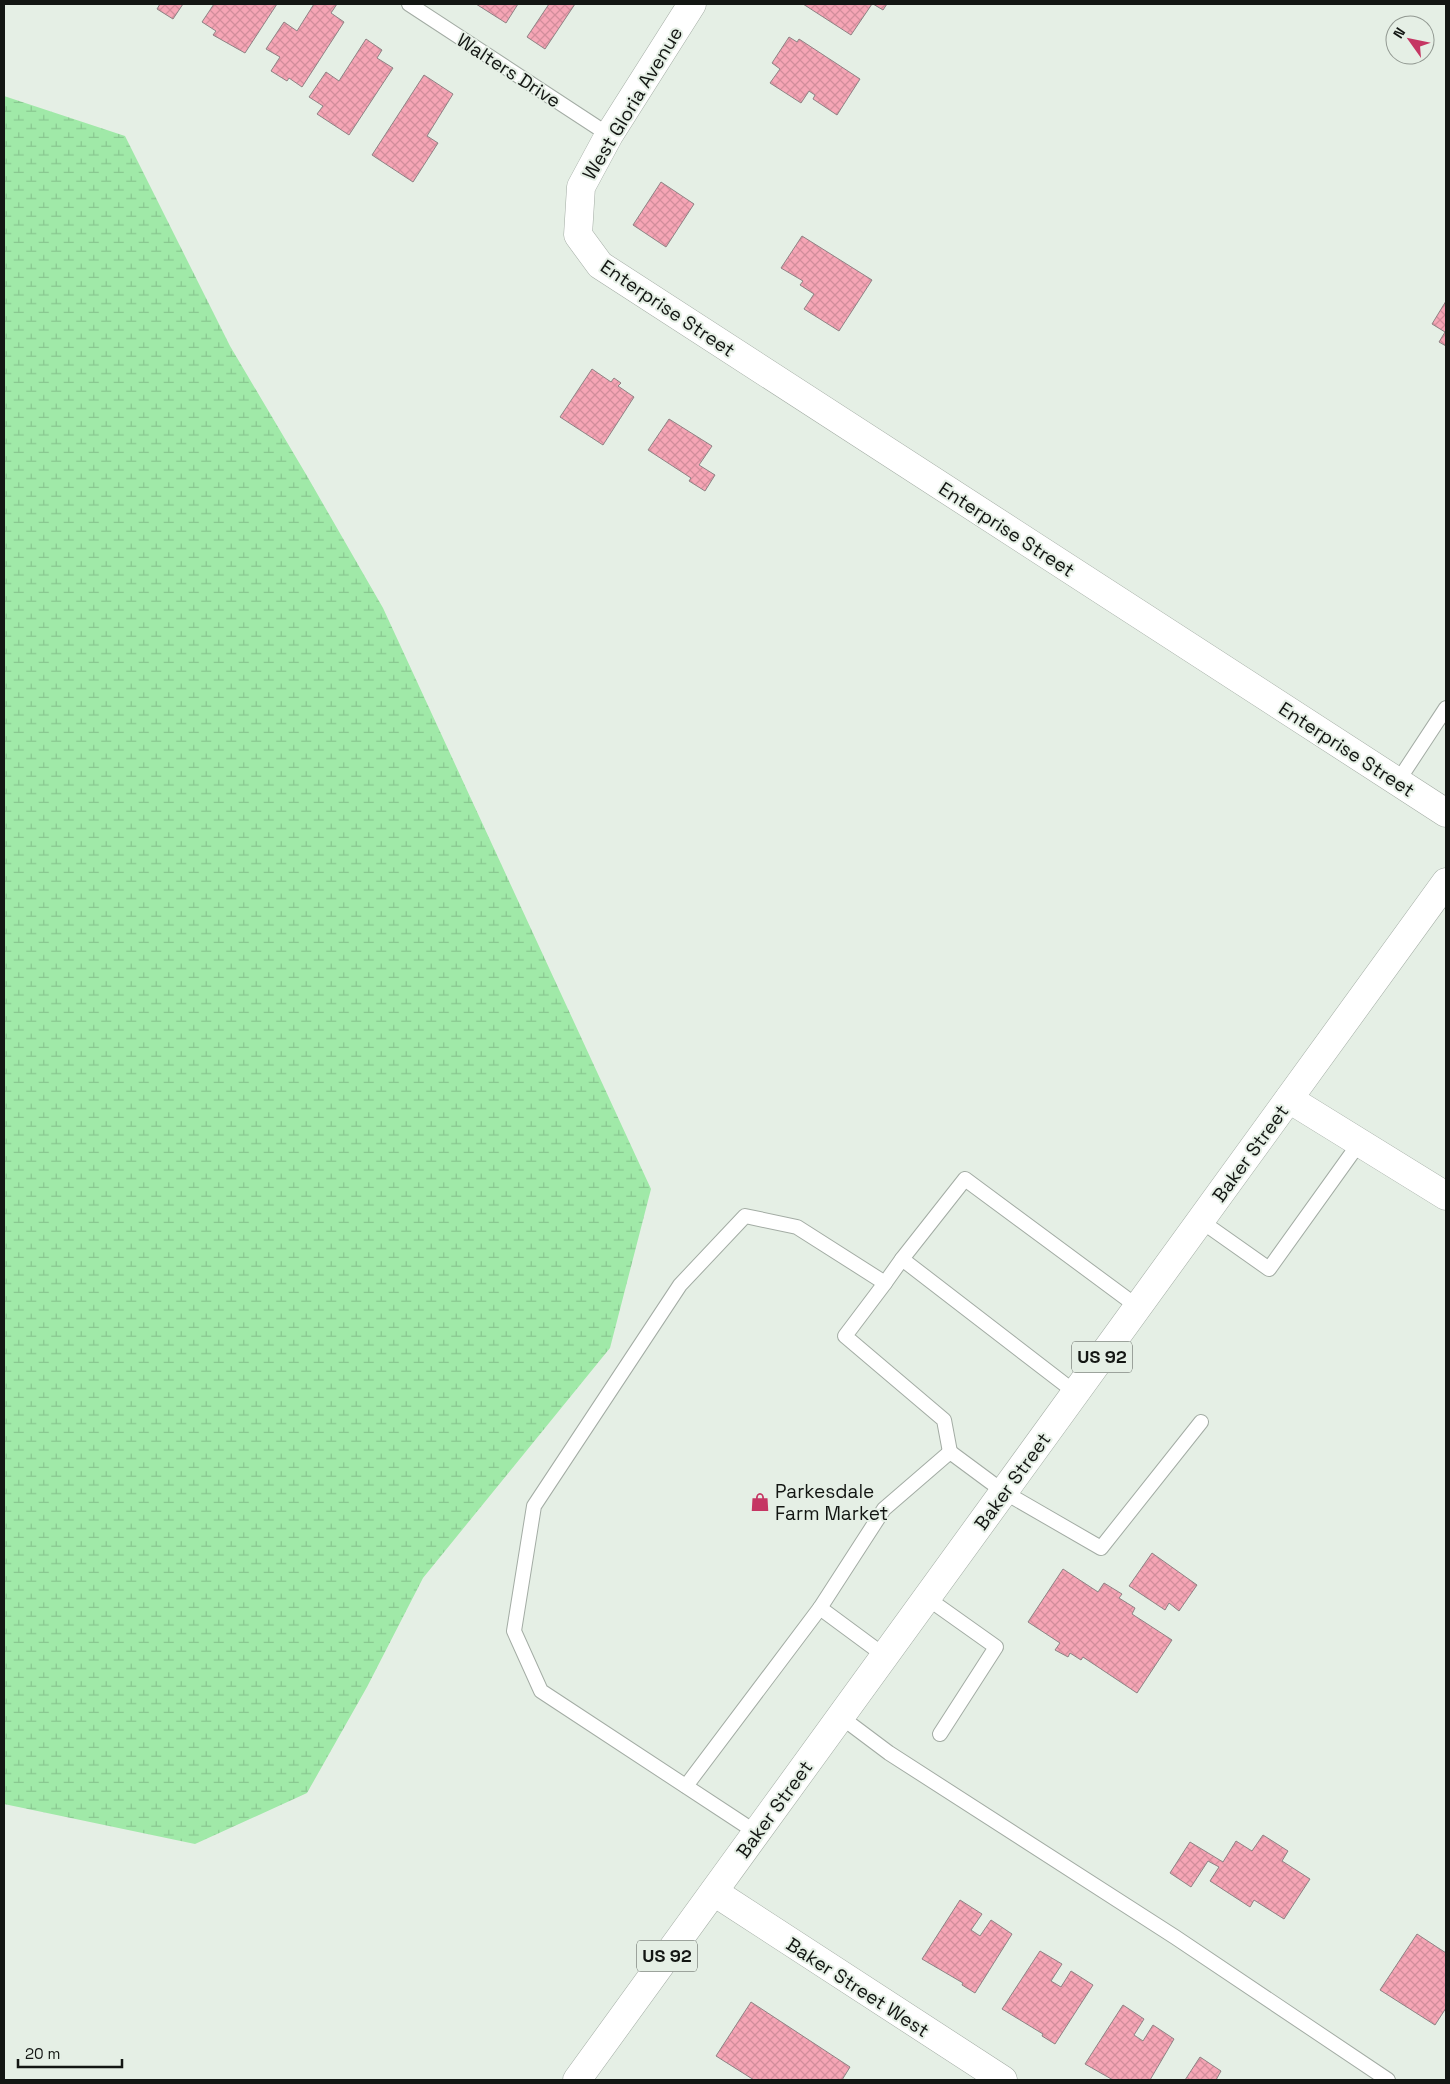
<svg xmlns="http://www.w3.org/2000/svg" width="1450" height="2084" viewBox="0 0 1450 2084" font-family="'Space Grotesk',sans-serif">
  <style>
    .wetland { fill: url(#wetland-marsh) }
    .building { fill: url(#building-cross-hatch); stroke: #8f8284 }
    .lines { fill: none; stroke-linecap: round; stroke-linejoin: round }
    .lane-casing { stroke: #a3aca4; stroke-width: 16 }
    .street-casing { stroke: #a3aca4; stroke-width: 29 }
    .primary-casing { stroke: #a3aca4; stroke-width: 29 }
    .lane { stroke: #fff; stroke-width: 14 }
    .street { stroke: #fff; stroke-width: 28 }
    .primary { stroke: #fff; stroke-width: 28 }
    .labels { text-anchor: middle; stroke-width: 4; stroke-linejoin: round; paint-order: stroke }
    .shield { fill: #e5efe5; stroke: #525752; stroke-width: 1 }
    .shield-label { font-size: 18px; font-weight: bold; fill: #131613 }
    .street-label { font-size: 19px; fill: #131613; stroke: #e5efe5 }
    .poi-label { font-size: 19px; fill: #131613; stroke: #e5efe5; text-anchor: start }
  </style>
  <defs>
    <pattern id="wetland-marsh" width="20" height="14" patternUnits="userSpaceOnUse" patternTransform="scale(1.25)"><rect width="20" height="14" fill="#a0e9a8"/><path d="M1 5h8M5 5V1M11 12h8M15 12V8" fill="none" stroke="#89c790"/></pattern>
    <pattern id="building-cross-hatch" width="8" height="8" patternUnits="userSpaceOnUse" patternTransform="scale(1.25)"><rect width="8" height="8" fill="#f6a5b5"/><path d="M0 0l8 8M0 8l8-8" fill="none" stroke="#d28d9b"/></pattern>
  </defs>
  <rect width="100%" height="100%" fill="#e5efe5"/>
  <polygon class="wetland" points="4,96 125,136 230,346 307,476 383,608 651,1189 610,1348 423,1578 367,1687 307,1793 195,1844 4,1804"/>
  <g class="building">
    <polygon points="160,4 183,4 173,19 157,9"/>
    <polygon points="214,4 277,4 245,53 213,35 216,31 202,22"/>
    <polygon points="314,4 337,4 331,13 344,22 302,87 289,78 287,81 271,71 280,57 266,49 284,22 297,31"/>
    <polygon points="476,4 518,4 506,23"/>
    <polygon points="549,4 575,4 545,49 527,37"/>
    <polygon points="803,4 872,4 851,35"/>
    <polygon points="873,4 887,4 883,10"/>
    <polygon points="789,37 797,42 799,39 860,79 837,115 813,99 815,95 809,91 801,103 770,83 780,69 772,63"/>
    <polygon points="366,39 382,50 377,58 393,68 349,135 317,114 323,106 309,97 326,72 339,81"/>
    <polygon points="424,75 453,94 427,136 438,143 413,182 372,155"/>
    <polygon points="661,182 694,204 666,247 633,225"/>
    <polygon points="802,236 872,280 839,331 804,309 814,294 800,285 803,281 781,268"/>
    <polygon points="1446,301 1446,346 1439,342 1445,332 1432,324"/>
    <polygon points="592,369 611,382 614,378 621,383 618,386 634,397 603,445 560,417"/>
    <polygon points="669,419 712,446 699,465 715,475 705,491 689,481 691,478 648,450"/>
    <polygon points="1152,1553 1197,1585 1179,1611 1169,1603 1165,1610 1129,1586"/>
    <polygon points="1063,1569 1098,1592 1104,1583 1122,1594 1119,1598 1135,1608 1132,1614 1172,1640 1137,1693 1083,1657 1081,1660 1070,1653 1068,1657 1055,1650 1060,1643 1028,1622"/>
    <polygon points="1263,1835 1288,1851 1282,1861 1310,1879 1284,1919 1254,1900 1250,1907 1210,1881 1219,1867 1208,1861 1191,1887 1170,1873 1190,1842 1223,1862 1236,1841 1252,1851"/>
    <polygon points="960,1900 982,1914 971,1930 980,1936 991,1920 1012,1934 975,1993 962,1985 963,1983 922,1959"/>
    <polygon points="1417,1934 1446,1953 1446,2008 1435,2025 1380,1990"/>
    <polygon points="1040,1951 1062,1964 1051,1981 1061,1987 1071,1971 1093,1985 1055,2044 1042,2036 1043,2034 1002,2009"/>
    <polygon points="751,2002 850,2067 842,2080 754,2080 716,2056"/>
    <polygon points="1123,2005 1144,2019 1134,2035 1143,2041 1153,2025 1174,2039 1150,2080 1113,2080 1085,2064"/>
    <polygon points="1200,2057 1221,2071 1216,2080 1185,2080"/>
  </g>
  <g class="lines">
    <g class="lane-casing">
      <g id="lane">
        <polyline points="409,4 609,135"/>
        <polyline points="1398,781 1446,708"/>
        <polyline points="1201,1221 1269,1269 1360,1142"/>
        <polyline points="902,1259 965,1179 1138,1307"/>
        <polyline points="885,1283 845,1336 944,1420 950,1452"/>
        <polyline points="927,1598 996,1647 940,1734"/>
        <polyline points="820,1608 885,1656"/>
        <polyline points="841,1717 889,1753 1175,1937 1388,2080"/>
        <polyline points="686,1786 820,1608 884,1509 950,1452 1004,1492 1101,1548 1201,1422"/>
        <polyline points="757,1833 541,1691 514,1631 534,1506 680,1285 745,1216 797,1227 885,1283 902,1259 1076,1393"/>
      </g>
    </g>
    <g class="street-casing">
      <g id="street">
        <polyline points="692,4 609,135 581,187 578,235 600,265 1446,813"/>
        <polyline points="1289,1099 1446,1196"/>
        <polyline points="714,1892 1003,2080"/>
      </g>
    </g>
    <g class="primary-casing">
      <polyline id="primary" points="577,2080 1446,882"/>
    </g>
    <use href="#lane" class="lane"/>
    <use href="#street" class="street"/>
    <use href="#primary" class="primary"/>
  </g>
  <defs>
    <g id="shop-bare" transform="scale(1.5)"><path d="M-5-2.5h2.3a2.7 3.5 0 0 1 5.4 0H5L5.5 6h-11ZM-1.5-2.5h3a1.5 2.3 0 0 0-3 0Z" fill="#c53663" stroke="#e5efe5" stroke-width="2.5" paint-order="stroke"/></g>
  </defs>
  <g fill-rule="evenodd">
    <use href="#shop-bare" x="760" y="1502"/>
  </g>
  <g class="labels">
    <g class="shield">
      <rect x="1072" y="1341.5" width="60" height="31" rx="4"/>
      <rect x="637" y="1940.5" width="60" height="31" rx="4"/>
    </g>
    <g class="shield-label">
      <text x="1102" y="1363">US 92</text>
      <text x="667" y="1962">US 92</text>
    </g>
    <g class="street-label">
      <text transform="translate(509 70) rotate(33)" y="7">Walters Drive</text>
      <text transform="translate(632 103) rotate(-59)" y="7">West Gloria Avenue</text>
      <text transform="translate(668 308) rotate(34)" y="7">Enterprise Street</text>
      <text transform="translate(1007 529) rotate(33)" y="7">Enterprise Street</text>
      <text transform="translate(1347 749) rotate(33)" y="7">Enterprise Street</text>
      <text transform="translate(1250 1153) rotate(-54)" y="7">Baker Street</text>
      <text transform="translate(1012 1481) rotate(-54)" y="7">Baker Street</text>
      <text transform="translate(774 1809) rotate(-54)" y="7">Baker Street</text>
      <text transform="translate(858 1987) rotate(33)" y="7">Baker Street West</text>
    </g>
    <g class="poi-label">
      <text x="775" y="1498">Parkesdale<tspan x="775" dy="22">Farm Market</tspan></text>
    </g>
  </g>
  <rect width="1450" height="2084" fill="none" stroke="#131613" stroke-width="10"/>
  <g transform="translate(1410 40) rotate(303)"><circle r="24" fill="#e5efe5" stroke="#919891"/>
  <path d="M0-4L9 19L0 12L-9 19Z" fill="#c53663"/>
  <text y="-8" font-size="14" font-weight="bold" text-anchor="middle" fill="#131613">N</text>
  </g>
  <path d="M18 2059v8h104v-8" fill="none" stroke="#131613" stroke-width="2.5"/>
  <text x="25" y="2059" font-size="15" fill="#131613" stroke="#e5efe5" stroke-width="4" paint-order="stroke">20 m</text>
</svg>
